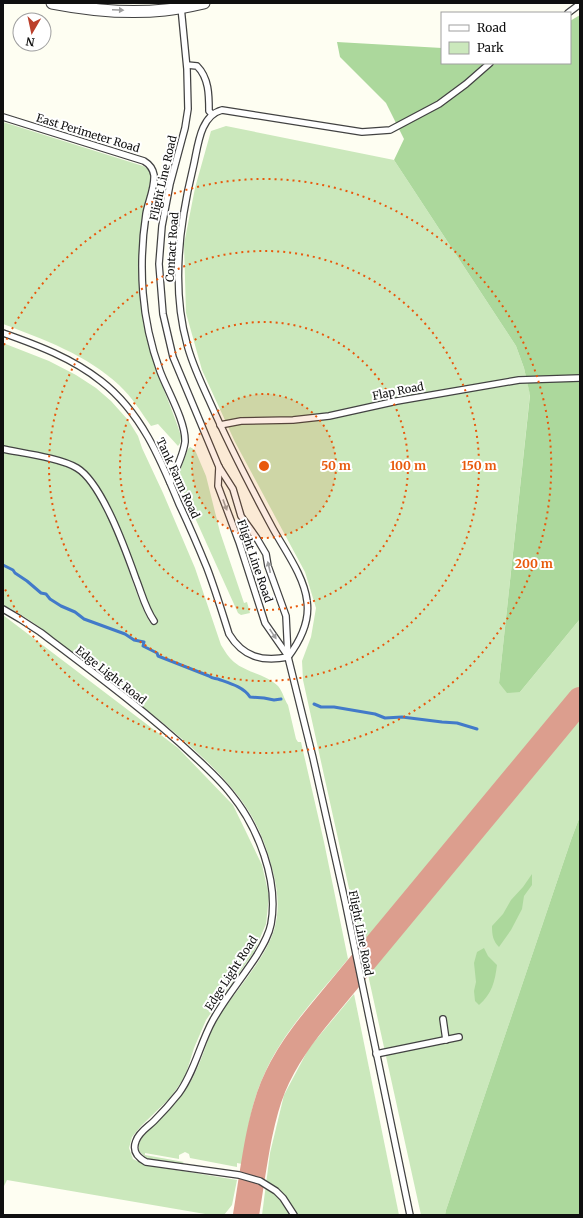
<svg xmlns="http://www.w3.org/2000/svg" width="583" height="1218" viewBox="0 0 583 1218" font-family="Merriweather,serif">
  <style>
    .green { fill: #cbe8bc }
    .forest { fill: #acd89c }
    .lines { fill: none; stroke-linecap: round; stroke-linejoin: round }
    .stream { stroke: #427ac9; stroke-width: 3 }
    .taxiway { stroke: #dc9e8e; stroke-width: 26 }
    .service-casing { stroke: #424242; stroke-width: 8 }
    .minor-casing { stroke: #424242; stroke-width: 13 }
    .service { stroke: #fff; stroke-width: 5.5 }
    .minor { stroke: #fff; stroke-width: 11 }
    .oneway { fill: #9f9f9f }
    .ring { fill: none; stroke: #e8590c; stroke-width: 2; stroke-dasharray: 2 4 }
    .labels { text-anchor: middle; stroke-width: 4; stroke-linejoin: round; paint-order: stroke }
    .street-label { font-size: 11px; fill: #0f0f0f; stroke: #fff }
    .centre { fill: #e8590c; stroke: #fff; stroke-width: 2 }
    .ring-label { font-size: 12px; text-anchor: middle; font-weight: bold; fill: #e8590c; stroke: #fff; stroke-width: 4; stroke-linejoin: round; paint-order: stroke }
  </style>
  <rect width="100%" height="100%" fill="#fefef2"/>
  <g class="green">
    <path d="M3,122L143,166C149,169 150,172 151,178C138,237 133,291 150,350C158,379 172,407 181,436L180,443L178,446L158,424L151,426C141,412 132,397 119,385C87,355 43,339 3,324Z"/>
    <polygon points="226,126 394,160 516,346 524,368 530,394 499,683 520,692 580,619 580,816 571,840 446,1210 445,1215 421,1215 303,680 302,661 311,637 316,608 305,572 235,442 202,370 186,313 184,244 195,188 211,131"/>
    <path d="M3,343L49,361L76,375L96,388L111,401L128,420L138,436L142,448L163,493L195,568L221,645C225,651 228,657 234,662C247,673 266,674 278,686C283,692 284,699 288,705L296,739L298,742H301L324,842L348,959C318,996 283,1031 264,1075C251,1103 247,1134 242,1164L237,1163V1167L190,1158L189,1154L185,1152L179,1155V1159L145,1153V1155L184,1162L179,1165L147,1159L139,1151V1144L142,1137C162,1118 184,1098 195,1073C204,1055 208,1035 218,1018C235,991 265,960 274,930C280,911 278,891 273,872C268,851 260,829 248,810C221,768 172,730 133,699C110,681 87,664 64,646C45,631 25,615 3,605V452C26,457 56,460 77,471C110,489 130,591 151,624H156V620L150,612L108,505L96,481L84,469L71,462L3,447Z"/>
    <polygon points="190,447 195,450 206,476 220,532 244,603 247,602 250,613 241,615 238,613 182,489 179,473 188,449"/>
    <polygon points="3,615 178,748 233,805 262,865 269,896 266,924 254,952 206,1020 194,1048 185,1077 170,1098 141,1126 132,1137 129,1148 133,1159 146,1165 237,1180 232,1205 224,1215 211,1215 7,1180 3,1188"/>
    <polygon points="354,994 399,1215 262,1215 270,1153 284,1095 309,1048"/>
  </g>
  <g class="forest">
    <polygon points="580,15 580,619 520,692 507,693 499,683 530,395 524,368 516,346 394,160 404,139 386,103 340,57 337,42 442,48 442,63 570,63 570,21"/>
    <polygon points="580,816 580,1215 445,1215 446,1210 571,840"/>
    <path d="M532,874V885L524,896L522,909L511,930L499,947C493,941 492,935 492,926L503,914L511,900L523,887Z"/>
    <path d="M484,948L488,956L497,965C495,981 492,994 479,1005L475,1001L474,991L476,982L474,963L477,952Z"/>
  </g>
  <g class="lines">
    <g class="stream">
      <path d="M3,565L13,570L15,573L27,581L41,593L46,594L50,599L61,606L75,612L84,619L125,634L134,640L144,642L143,646L157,653L158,656L209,676C213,679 214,678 218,679C229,683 244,687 250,697L264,698L274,700L281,699"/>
      <polyline points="314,704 321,707 334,707 375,714 385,718 402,717 442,722 457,723 477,729"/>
    </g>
    <path class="taxiway" d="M246,1215C253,1174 258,1124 273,1087C285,1058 303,1034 323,1010L580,700"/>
    <g class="service-casing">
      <g id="service">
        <polyline points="181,7 187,69 188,109 185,128 170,184 162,226 159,264 163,314 173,357 219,467 233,489 241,516 256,537 266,554 268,566 286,616 288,657 313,758 345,901 410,1215"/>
        <polyline points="568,13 580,4"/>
        <path d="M187,65L197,66C209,78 209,95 209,111L212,114"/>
        <path d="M3,117L144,161C149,164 153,169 154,175C155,188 148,202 146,214C142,240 141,267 143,293C145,319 151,346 160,371C167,390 186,422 185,442C183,456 176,470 170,482"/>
        <path d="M3,333C37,345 72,358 101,381C141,412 160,458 179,504C189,525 198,546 207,568C215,589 222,612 229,634C243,657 262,662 288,657"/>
        <polyline points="220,425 241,421 293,420 329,416 397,401 519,380 580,378"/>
        <path d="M3,449C22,453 61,458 77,468C102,483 126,551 136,579C142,594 145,608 154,621"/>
        <polyline points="219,467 218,486 239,542 265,623 288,656"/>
        <path d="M3,609L20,619L40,632C93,672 147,712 196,758C208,769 221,781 231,794C258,827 279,881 271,924C269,935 263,945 257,955C243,977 226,997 213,1020C200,1043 195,1071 179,1093C171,1103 163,1112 154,1121C148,1127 139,1132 136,1141C132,1151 137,1157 146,1162L239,1175L260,1181L276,1191L283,1198L294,1215"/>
        <path d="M288,657C300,641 310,621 307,601C304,575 283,548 271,525C249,484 228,443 209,400C201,382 192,364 187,344C171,287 179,225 193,168C198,148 199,116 222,110L362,132L390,130L439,104L466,84L490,63"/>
        <polyline points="443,1019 446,1040"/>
        <polyline points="376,1054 459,1037"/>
      </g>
    </g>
    <g class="minor-casing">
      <path id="minor" d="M52,3C88,10 128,14 165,10C178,9 191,6 204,3"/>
    </g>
    <use href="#service" class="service"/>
    <use href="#minor" class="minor"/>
  </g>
  <defs><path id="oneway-solid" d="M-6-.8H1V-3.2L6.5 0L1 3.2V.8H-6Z"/></defs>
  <g class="oneway">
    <use href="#oneway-solid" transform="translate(118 10) rotate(2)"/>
    <use href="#oneway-solid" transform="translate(225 505) rotate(70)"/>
    <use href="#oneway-solid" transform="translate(269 567) rotate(-103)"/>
    <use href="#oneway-solid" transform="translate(273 634) rotate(56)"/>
  </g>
  <circle cx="264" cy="466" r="72" fill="#e8590c" fill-opacity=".12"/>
  <g class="ring">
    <circle cx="264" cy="466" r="72"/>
    <circle cx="264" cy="466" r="144"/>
    <circle cx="264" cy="466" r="215"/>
    <path d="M4 345A287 287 0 1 1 4 587"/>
  </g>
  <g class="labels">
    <g class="street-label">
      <text transform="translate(88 133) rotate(17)" y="4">East Perimeter Road</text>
      <text transform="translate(163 178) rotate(-77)" y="4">Flight Line Road</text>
      <text transform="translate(172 247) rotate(-86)" y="4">Contact Road</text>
      <text transform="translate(398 391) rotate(-11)" y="4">Flap Road</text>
      <text transform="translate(178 478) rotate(65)" y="4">Tank Farm Road</text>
      <text transform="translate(255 561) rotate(71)" y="4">Flight Line Road</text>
      <text transform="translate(111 675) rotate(38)" y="4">Edge Light Road</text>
      <text transform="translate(361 933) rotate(79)" y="4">Flight Line Road</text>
      <text transform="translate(231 973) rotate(-57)" y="4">Edge Light Road</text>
    </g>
  </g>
  <circle cx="264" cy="466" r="6" class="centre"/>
  <g class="ring-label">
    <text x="336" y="470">50 m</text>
    <text x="408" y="470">100 m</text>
    <text x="479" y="470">150 m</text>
    <text x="534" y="568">200 m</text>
  </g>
  <rect width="583" height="1218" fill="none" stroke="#0f0f0f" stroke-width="8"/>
  <rect x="441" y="12" width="130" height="52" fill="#ffffff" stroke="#9f9f9f"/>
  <rect x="449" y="25" width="20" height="6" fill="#ffffff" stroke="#9f9f9f"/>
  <text x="477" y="32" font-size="12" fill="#0f0f0f">Road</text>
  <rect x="449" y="42" width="20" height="12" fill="#cbe8bc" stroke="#9f9f9f"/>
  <text x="477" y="52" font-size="12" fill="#0f0f0f">Park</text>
  <g transform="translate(32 32) rotate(189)"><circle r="19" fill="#ffffff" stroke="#9f9f9f"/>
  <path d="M0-3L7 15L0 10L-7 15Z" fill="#bb3f2b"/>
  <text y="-6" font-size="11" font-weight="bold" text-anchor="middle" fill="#0f0f0f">N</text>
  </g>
</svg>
